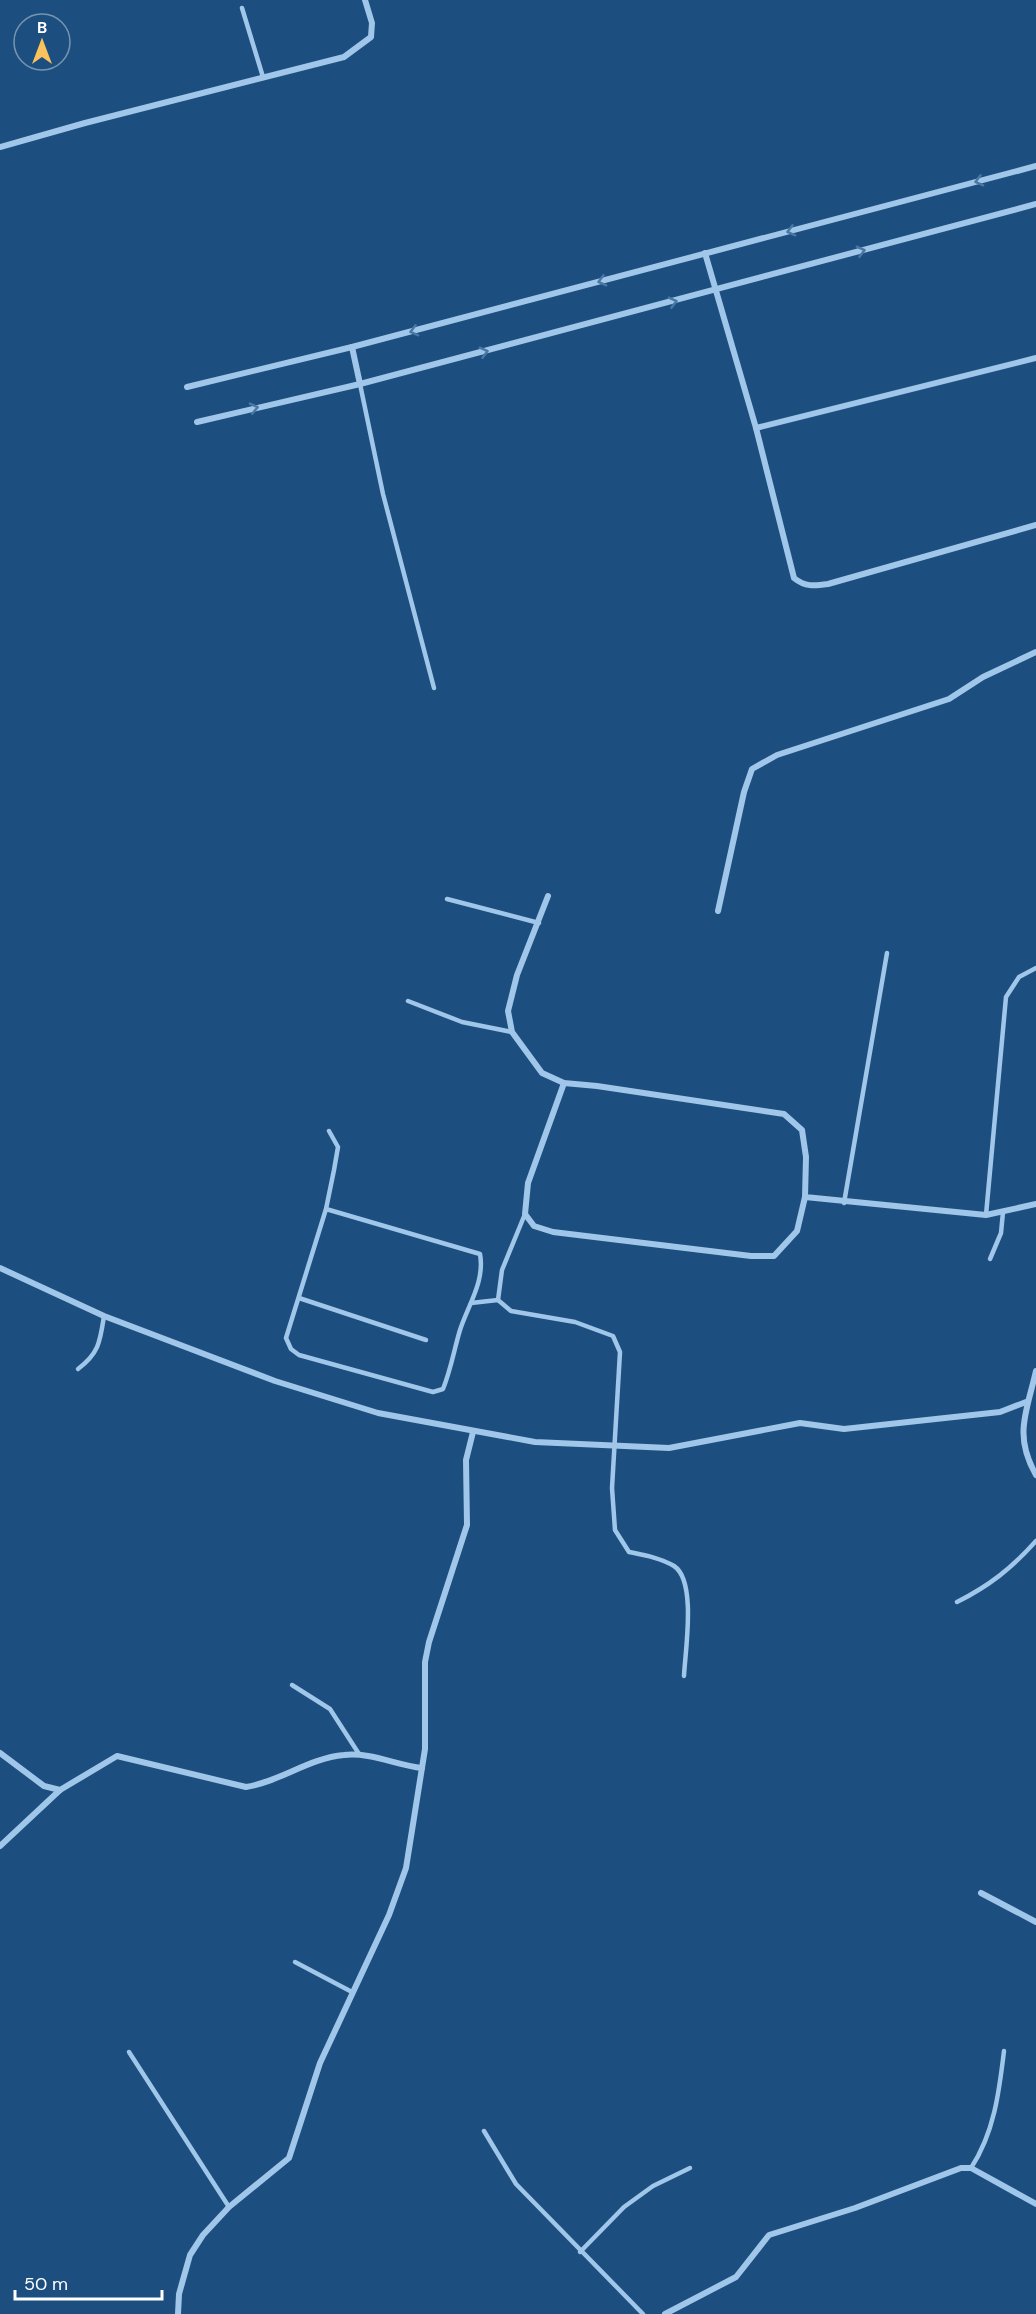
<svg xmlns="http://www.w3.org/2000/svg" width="1036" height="2314" viewBox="0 0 1036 2314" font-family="'DM Sans',sans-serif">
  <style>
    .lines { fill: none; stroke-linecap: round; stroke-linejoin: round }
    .service { stroke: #a0c6e9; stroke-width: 4.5 }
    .minor { stroke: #a0c6e9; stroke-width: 6 }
    .oneway { stroke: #4a78a4 }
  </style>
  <rect width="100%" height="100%" fill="#1c4e7f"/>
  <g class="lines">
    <g class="service">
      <polyline points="242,8 263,77"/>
      <polyline points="360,384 383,494 434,688"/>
      <polyline points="447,899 539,923"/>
      <polyline points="408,1001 462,1022 512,1032"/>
      <polyline points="844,1203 887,953"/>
      <path d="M326,1209L480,1254C485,1282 468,1305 460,1330C454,1350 451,1369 443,1389L433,1392L299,1355L291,1349L286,1338L326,1209L334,1170L338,1147L329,1131"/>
      <path d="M525,1214L502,1270L498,1300L511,1311L575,1322L613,1336L620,1352L612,1488L615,1530L629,1552C644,1555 661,1558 674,1566C697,1581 685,1652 684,1676"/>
      <polyline points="986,1215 1006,997 1019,977 1036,968"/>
      <polyline points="990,1259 1001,1233 1003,1212"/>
      <polyline points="299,1298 426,1340"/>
      <polyline points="471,1303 498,1300"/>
      <path d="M78,1369C99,1353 100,1342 104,1316"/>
      <path d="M957,1602C989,1586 1012,1568 1036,1541"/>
      <polyline points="292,1685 330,1709 359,1754"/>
      <polyline points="295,1962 352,1992"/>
      <polyline points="129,2052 229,2207"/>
      <polyline points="484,2131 516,2184 643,2314"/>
      <path d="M971,2168C994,2133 999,2093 1004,2051"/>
      <polyline points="580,2252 624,2207 653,2186 690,2168"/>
    </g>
    <g class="minor">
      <polyline points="0,147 85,123 344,57 371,37 372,23 365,0"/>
      <path d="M705,253L756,428L794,578C805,587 814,586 828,584L1036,525"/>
      <polyline points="352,347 360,384"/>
      <polyline points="187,387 352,347 1036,166"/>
      <polyline points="197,422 360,384 1036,204"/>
      <polyline points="756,428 1036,358"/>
      <polyline points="548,896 517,975 508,1011 512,1032 542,1073 564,1083 597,1086 784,1114 802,1130 806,1157 805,1197 986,1215 1036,1204"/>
      <polyline points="718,911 744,792 752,769 777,755 949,699 983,677 1036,652"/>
      <polyline points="564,1083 528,1183 525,1214 534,1226 553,1232 751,1256 774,1256 797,1231 805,1197"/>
      <polyline points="0,1268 104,1316 275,1381 378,1413 535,1442 669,1448 800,1423 844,1429 1000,1412 1026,1402"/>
      <path d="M1036,1371C1027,1411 1013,1435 1036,1475"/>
      <polyline points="0,1753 44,1786 60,1790"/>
      <path d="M0,1846L60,1790L117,1756L246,1787C279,1782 309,1758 344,1755C370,1752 396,1765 422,1768"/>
      <polyline points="981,1893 1036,1922"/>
      <polyline points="178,2314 179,2294 190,2255 203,2235 229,2207 289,2158 320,2063 389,1915 406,1868 425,1749 425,1662 429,1642 467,1525 466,1460 473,1432"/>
      <polyline points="665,2314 736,2277 769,2235 855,2208 961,2168 971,2168 1036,2204"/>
    </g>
  </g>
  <defs><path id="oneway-chevron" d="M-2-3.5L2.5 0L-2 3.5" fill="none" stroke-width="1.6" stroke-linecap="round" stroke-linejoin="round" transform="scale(1.5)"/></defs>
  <g class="oneway">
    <use href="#oneway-chevron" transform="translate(979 181) rotate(165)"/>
    <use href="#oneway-chevron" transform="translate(791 231) rotate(165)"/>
    <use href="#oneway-chevron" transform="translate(861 251) rotate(-15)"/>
    <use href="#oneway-chevron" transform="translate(602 281) rotate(165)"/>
    <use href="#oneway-chevron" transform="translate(673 302) rotate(-15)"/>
    <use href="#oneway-chevron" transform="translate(414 331) rotate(165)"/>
    <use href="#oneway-chevron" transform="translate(484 352) rotate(-15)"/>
    <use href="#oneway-chevron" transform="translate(254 408) rotate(-13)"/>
  </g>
  <g transform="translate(42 42)"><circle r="28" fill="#1c4e7f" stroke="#7795b2" stroke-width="1.5"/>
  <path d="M0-4.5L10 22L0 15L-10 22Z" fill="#f9c25d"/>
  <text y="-9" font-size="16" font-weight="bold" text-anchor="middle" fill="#ffffff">B</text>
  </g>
  <path d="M15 2290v9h147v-9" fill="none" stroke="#ffffff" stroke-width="3"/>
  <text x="24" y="2290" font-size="18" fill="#ffffff" stroke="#1c4e7f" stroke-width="4.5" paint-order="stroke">50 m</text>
</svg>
